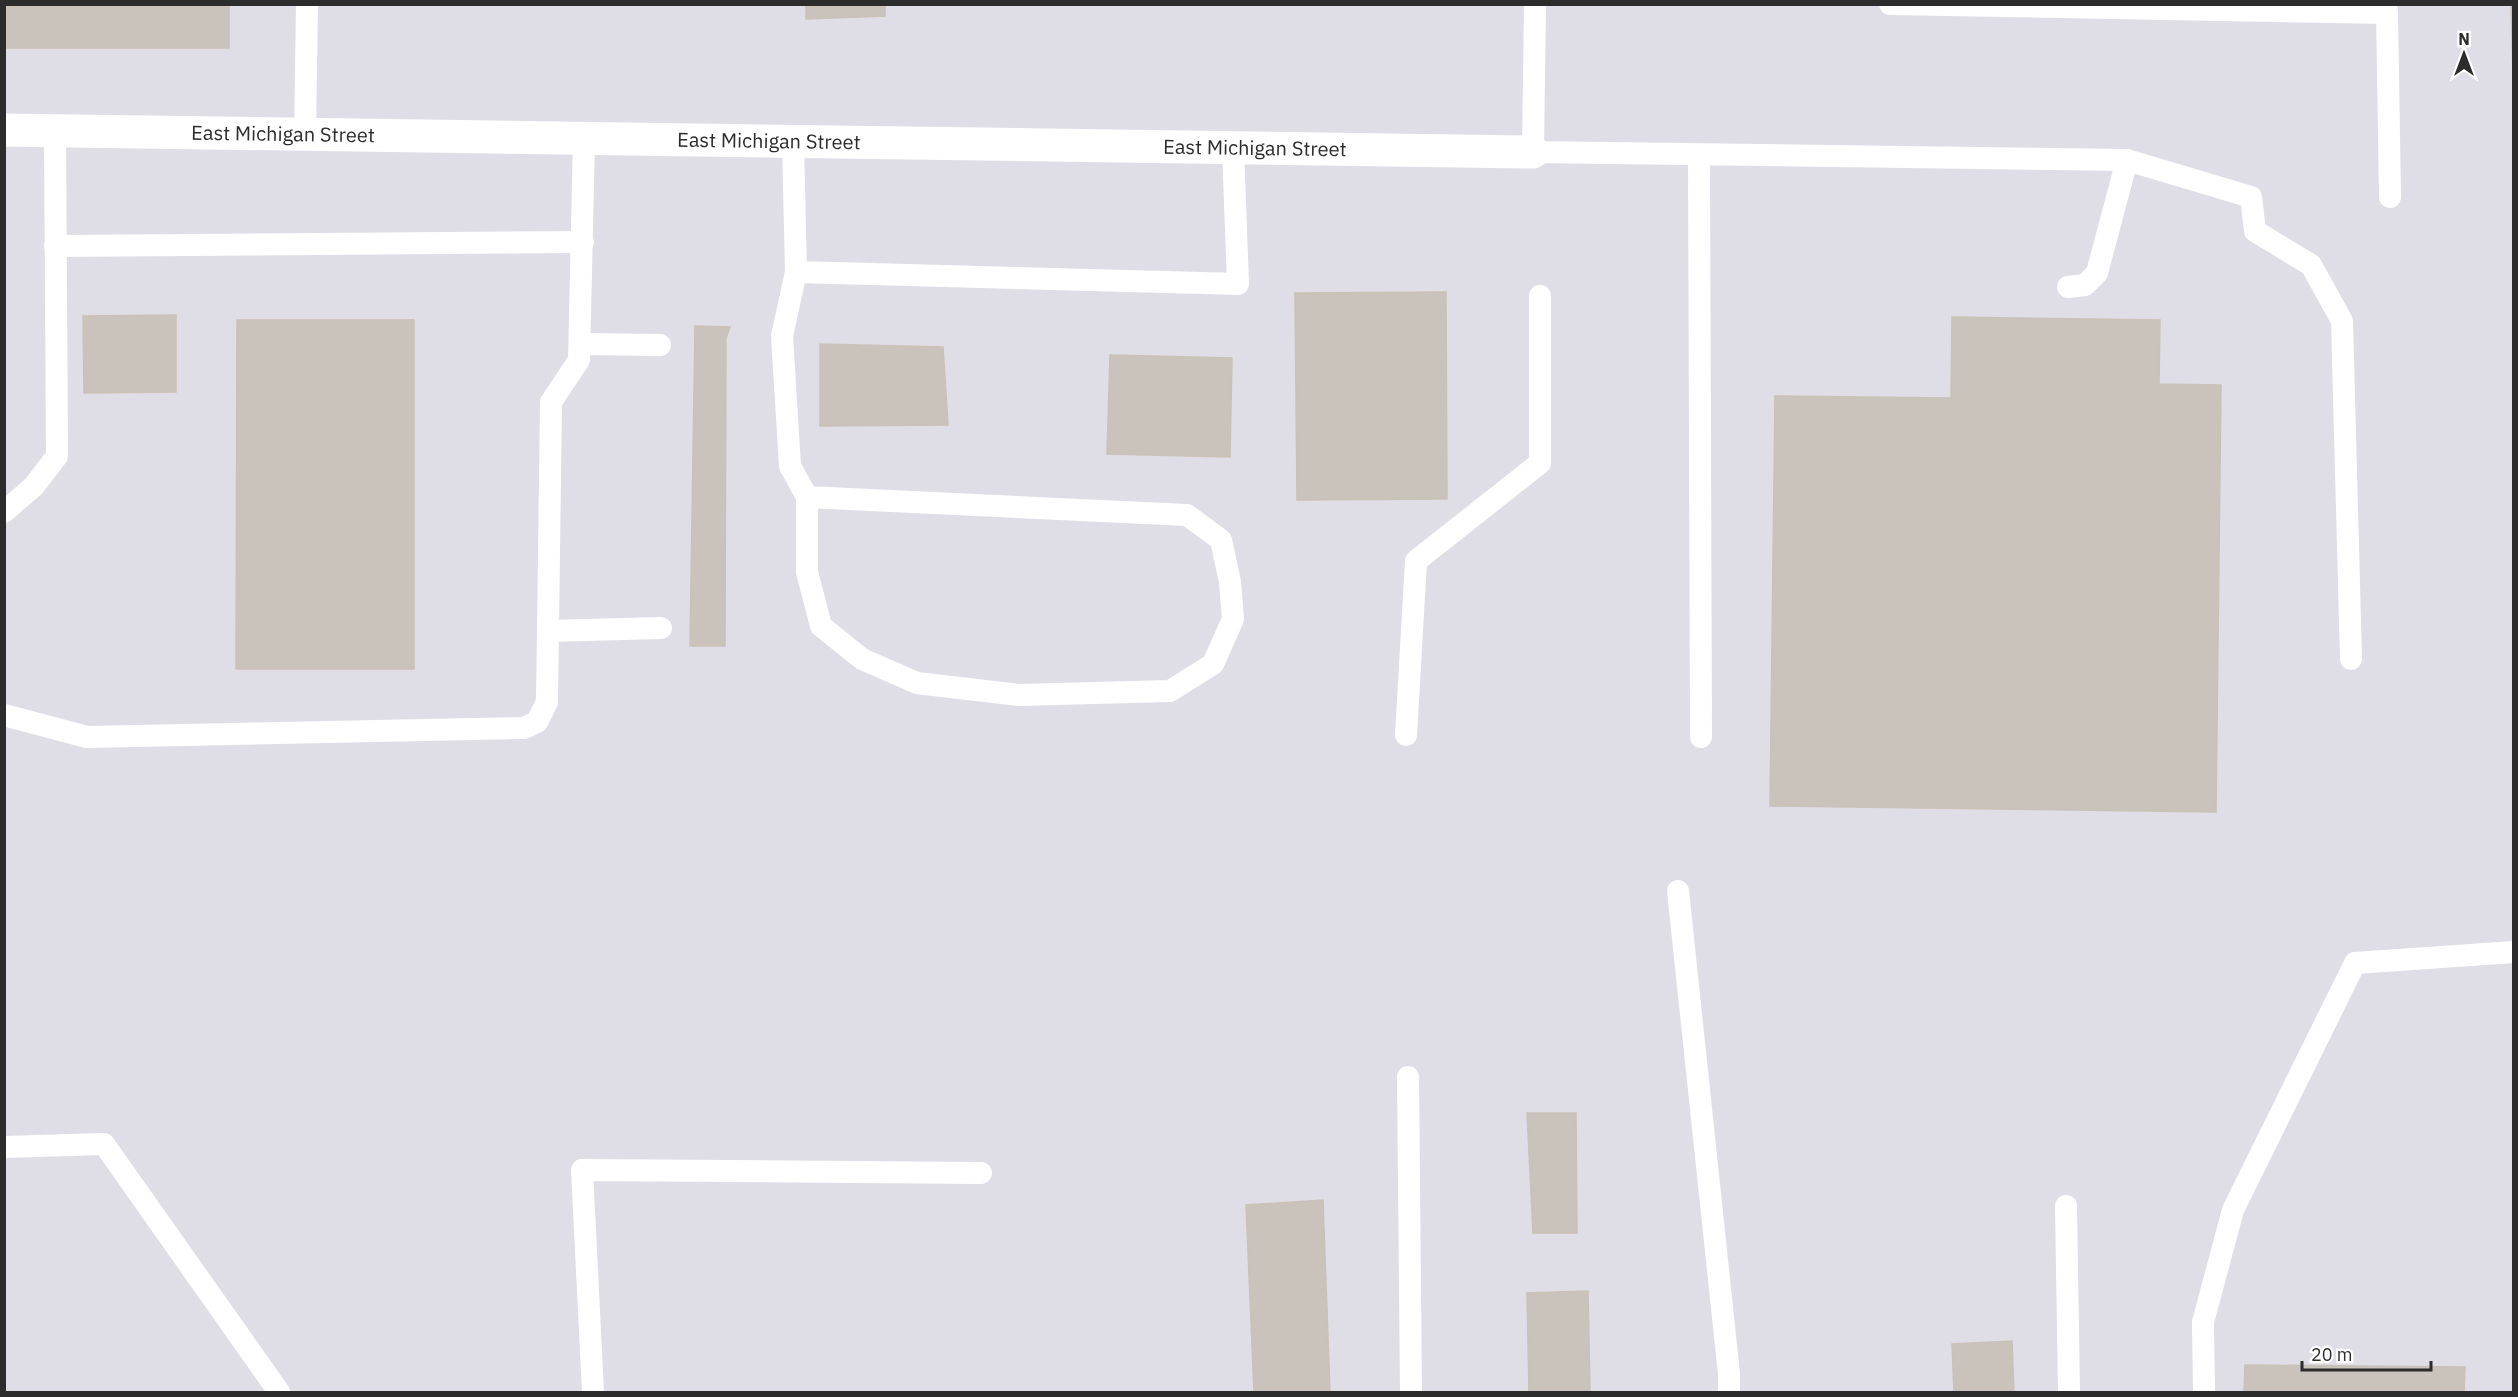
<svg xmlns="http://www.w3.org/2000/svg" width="2518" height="1397" viewBox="0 0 2518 1397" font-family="'IBM Plex Sans',sans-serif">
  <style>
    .industrial { fill: #dfdee7 }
    .building { fill: #c9c3bc; stroke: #cac1b7; stroke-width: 1.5 }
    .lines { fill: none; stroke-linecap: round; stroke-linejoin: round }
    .lane { stroke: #fff; stroke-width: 22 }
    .street { stroke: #fff; stroke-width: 33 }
    .labels { text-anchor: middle; stroke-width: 5; stroke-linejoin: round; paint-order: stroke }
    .street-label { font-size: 20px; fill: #2c2c2c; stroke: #fff }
  </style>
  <rect width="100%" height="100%" fill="#eee5dd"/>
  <rect class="industrial" x="5" y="5" width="2508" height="1387"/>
  <g class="building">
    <rect x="4" y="4" width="225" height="44"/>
    <polygon points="806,4 885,4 885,16 806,19"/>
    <polygon points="2511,4 2514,4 2514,112"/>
    <polygon points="1446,292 1447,499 1297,500 1295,293"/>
    <polygon points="176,315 176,392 84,393 83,316"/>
    <polygon points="1952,317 2160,320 2159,384 2221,385 2216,812 1770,806 1775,396 1951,398"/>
    <polygon points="237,320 414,320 414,669 236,669"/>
    <polygon points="695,326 730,327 726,338 725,646 690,646"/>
    <polygon points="820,344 943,347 948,425 820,426"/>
    <polygon points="1110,355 1232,358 1230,457 1107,454"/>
    <polygon points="1527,1113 1576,1113 1577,1233 1533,1233"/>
    <polygon points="1323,1200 1330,1392 1254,1392 1246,1205"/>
    <polygon points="1588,1291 1590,1391 1529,1392 1527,1293"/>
    <polygon points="2012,1341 2014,1392 1954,1392 1952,1344"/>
    <polygon points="2245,1365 2465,1367 2464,1392 2244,1392"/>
  </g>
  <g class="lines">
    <g class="lane">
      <polyline points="1535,4 1533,152 2127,160 2251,197 2255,231 2311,265 2342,321 2351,659"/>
      <polyline points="1890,4 2387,13 2386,4"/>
      <polyline points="2387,13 2390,197"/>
      <polyline points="305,135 307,4"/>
      <polyline points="793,142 796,272 1238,284 1233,149"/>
      <polyline points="1699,155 1701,737"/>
      <polyline points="55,246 583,242"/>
      <polyline points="796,272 782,336 790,466 807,497 807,572 821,626 862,659 917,683 1019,695 1170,691 1213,664 1233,619 1230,582 1221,540 1187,515 807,497"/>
      <polyline points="2068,287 2085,285 2097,273 2127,160"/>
      <polyline points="581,344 660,345"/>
      <polyline points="4,512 34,486 57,456 55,131"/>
      <polyline points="548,631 661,628"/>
      <polyline points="4,715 87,737 524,728 537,722 547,702 551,402 579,360 584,139"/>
      <polyline points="1406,735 1416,561 1540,463 1540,296"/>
      <polyline points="1678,891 1729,1374 1729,1392"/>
      <polyline points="1408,1077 1411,1392"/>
      <polyline points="4,1147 104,1144 279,1392"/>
      <polyline points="2066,1206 2069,1392"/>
      <polyline points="593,1392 582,1170 981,1173"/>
      <polyline points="2204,1392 2203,1322 2233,1210 2355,963 2514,952"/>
    </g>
    <path class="street" id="s1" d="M4,130L1533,152"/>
  </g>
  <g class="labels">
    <g class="street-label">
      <text dy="7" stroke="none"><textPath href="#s1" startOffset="279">East Michigan Street</textPath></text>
      <text dy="7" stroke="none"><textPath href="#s1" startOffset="765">East Michigan Street</textPath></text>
      <text dy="7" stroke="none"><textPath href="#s1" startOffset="1251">East Michigan Street</textPath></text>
    </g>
  </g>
  <rect width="2518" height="1397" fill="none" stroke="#2c2c2c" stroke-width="12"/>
  <g transform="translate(2464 54)" stroke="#ffffff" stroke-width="4.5" paint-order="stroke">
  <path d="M0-4.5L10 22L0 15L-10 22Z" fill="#2c2c2c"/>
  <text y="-9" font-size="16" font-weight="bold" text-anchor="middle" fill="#2c2c2c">N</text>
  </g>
  <path d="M2302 1361v9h129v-9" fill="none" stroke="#2c2c2c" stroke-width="3"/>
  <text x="2311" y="1361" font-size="18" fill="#2c2c2c" stroke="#ffffff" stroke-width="4.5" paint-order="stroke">20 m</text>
</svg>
